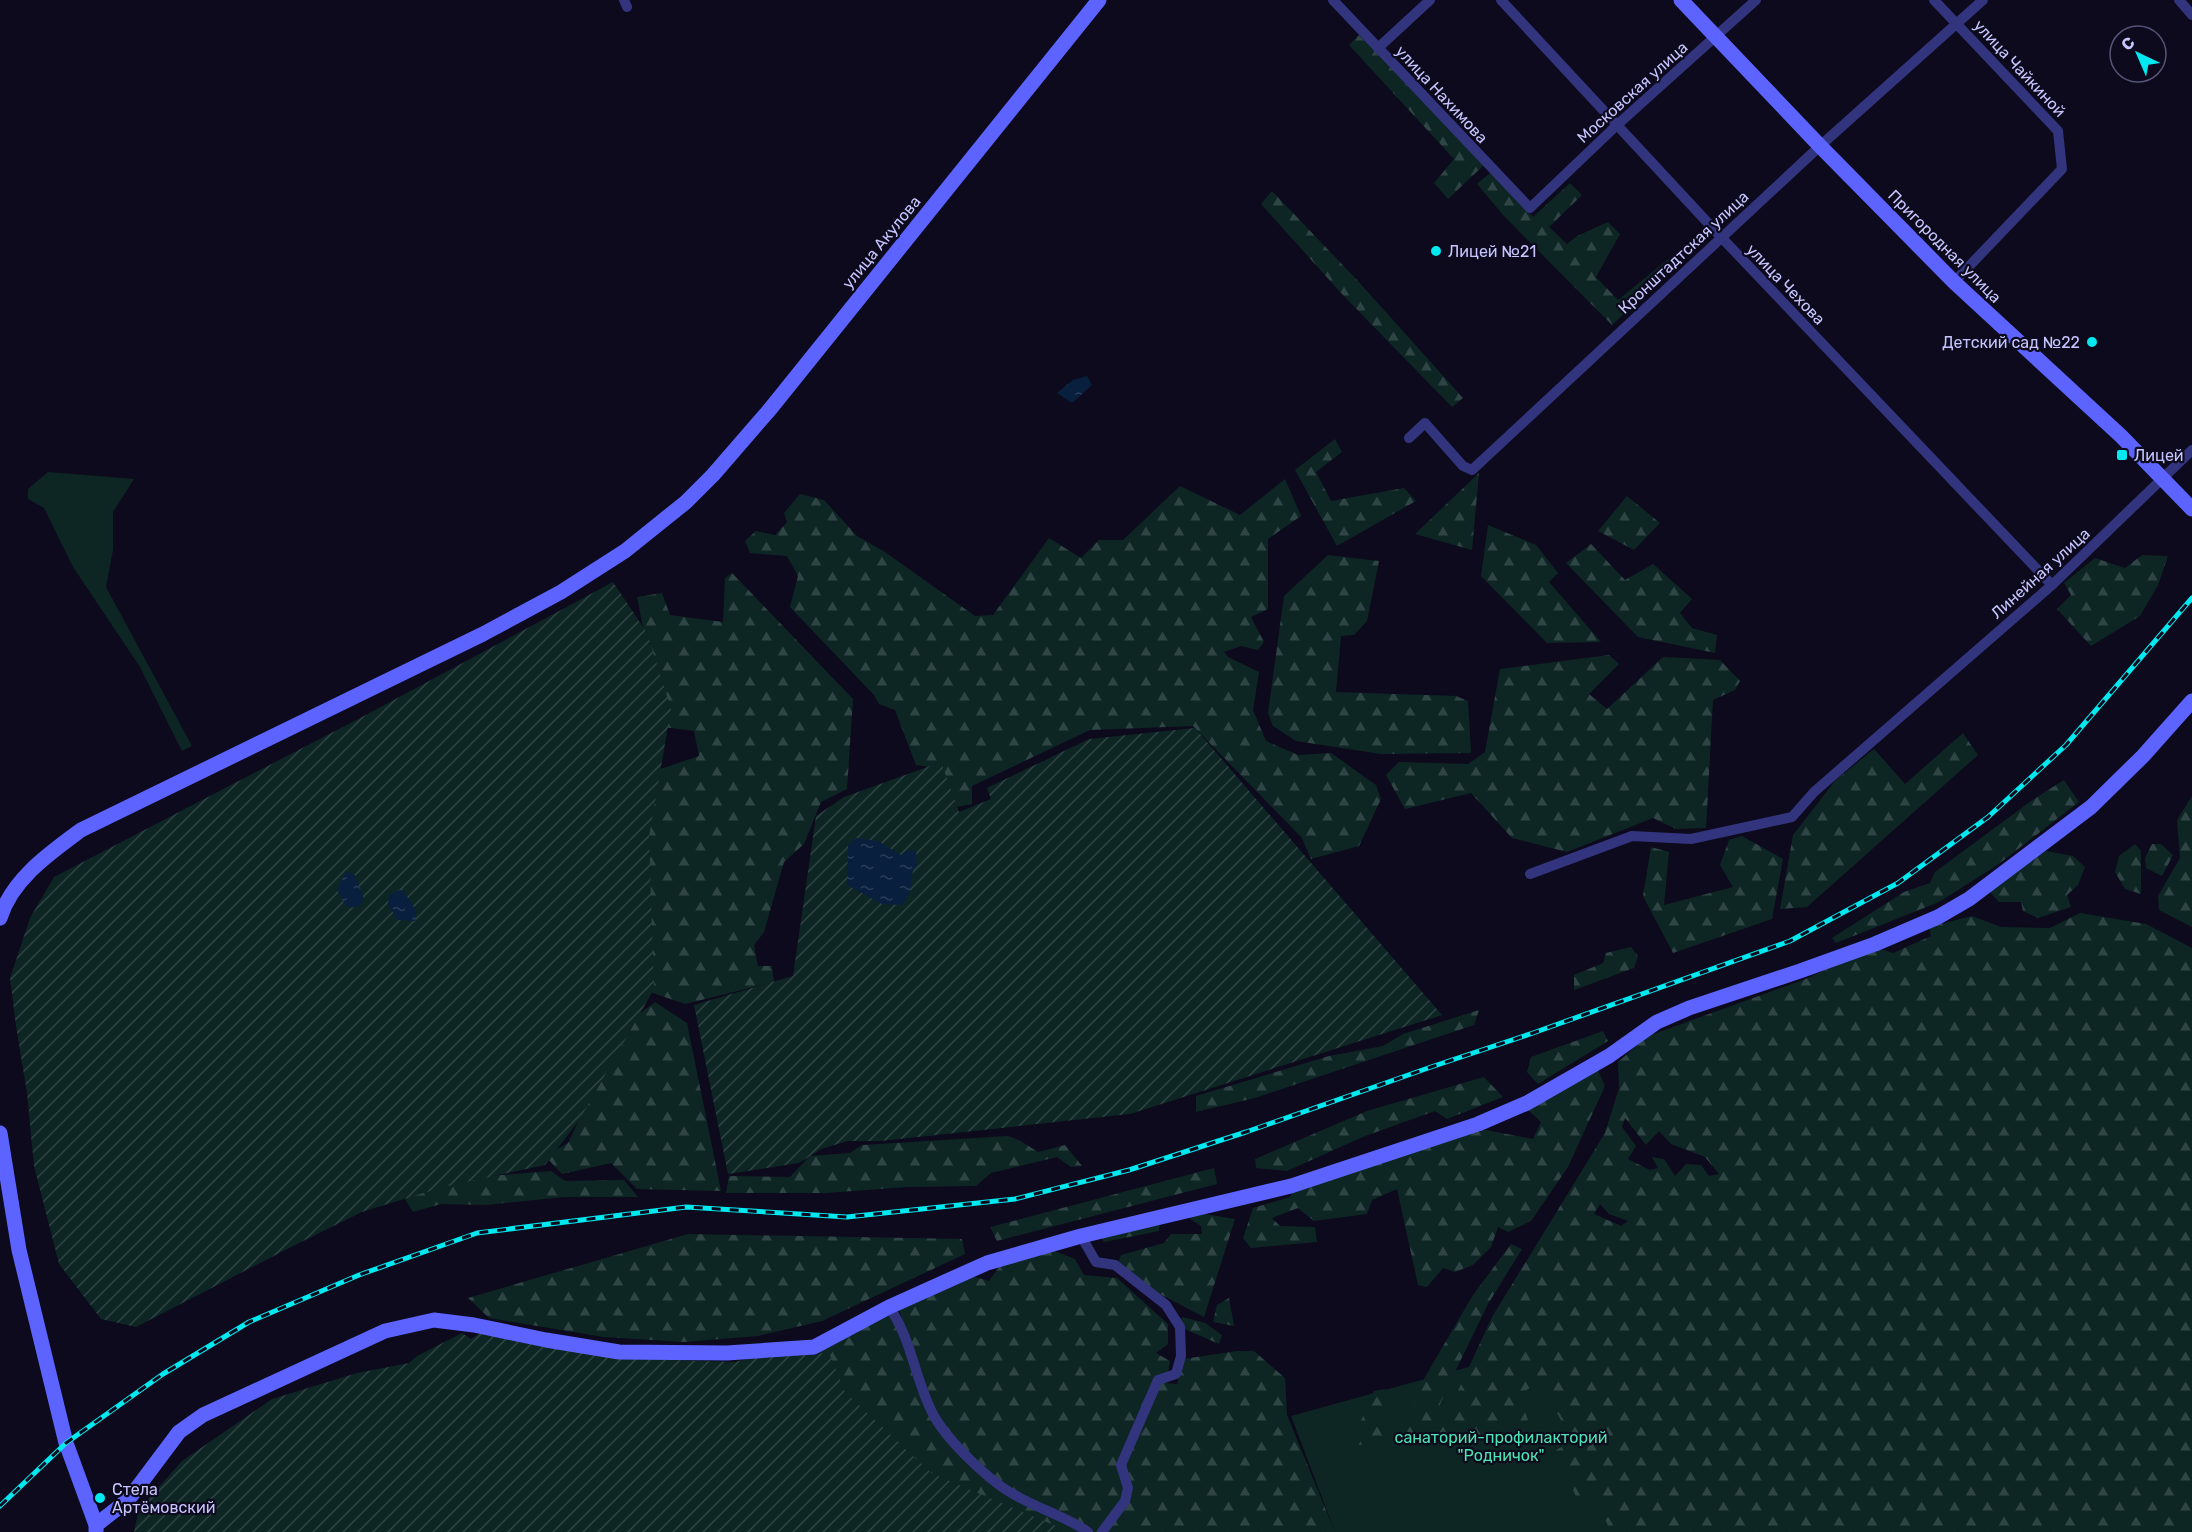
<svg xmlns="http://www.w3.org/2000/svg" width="2192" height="1532" viewBox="0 0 2192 1532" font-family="Rubik,sans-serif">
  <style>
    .green { fill: #0d2623 }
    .forest { fill: url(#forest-firs); fill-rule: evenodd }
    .garden { fill: url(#garden-furrows) }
    .water { fill: url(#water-ripples) }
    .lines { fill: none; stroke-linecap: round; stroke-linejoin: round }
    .minor { stroke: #32357e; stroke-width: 10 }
    .secondary { stroke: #5c63ff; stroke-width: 15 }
    .rail-casing { stroke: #00e9f0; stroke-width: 5 }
    .rail { stroke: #0c0a1c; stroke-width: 3; stroke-dasharray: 9; stroke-linecap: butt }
    .poi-dot { fill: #00e9f0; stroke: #0c0a1c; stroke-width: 2 }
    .labels { text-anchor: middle; stroke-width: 4.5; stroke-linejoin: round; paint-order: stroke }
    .street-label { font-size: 16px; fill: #c7c5ff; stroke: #0c0a1c }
    .poi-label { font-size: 16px; fill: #c7c5ff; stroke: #0c0a1c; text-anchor: start }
    .park-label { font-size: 16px; fill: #4be4b3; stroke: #0c0a1c }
  </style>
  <defs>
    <pattern id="forest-firs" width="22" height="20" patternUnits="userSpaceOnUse" patternTransform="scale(1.5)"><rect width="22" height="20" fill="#0d2623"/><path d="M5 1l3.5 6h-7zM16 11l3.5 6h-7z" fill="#2f4444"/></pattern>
    <pattern id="garden-furrows" width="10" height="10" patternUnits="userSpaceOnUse" patternTransform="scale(1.5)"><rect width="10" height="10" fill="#0d2623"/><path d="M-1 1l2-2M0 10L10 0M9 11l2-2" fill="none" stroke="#2f4444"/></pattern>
    <pattern id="water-ripples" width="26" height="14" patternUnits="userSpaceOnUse" patternTransform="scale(1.5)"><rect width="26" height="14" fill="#081f3d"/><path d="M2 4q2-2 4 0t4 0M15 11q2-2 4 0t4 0" fill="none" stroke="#2a3e5a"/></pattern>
  </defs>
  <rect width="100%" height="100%" fill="#0c0a1c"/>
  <g class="green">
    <polygon points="48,472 134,479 113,512 113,550 106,587 192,746 182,751 140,667 73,567 44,508 28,499 28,489"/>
    <polygon points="1551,1344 1627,1532 1335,1532 1291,1416"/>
  </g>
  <g class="forest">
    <polygon points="1359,35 1484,165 1448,199 1434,183 1454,159 1349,45"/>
    <polygon points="1490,173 1533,217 1570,183 1582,195 1549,227 1567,244 1577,236 1608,222 1620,234 1596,277 1618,300 1672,256 1679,262 1612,325 1504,216 1477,184"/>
    <polygon points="1272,191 1357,280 1463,398 1452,407 1341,293 1261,204"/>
    <polygon points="1335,439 1342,452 1316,472 1331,501 1404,488 1416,501 1337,546 1295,470"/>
    <polygon points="1479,473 1472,550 1415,534"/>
    <polygon points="1285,479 1301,516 1268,539 1268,609 1251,617 1264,642 1258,650 1241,646 1224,652 1228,657 1259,672 1253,710 1266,741 1298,755 1331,753 1376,785 1381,799 1359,846 1311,859 1302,838 1193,726 1090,730 972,786 972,804 951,808 938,768 916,765 895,710 879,704 874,695 790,607 798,576 787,556 750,553 745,541 756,531 775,535 787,522 784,513 800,494 824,500 857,536 885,552 975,616 993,615 1049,538 1081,558 1099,540 1123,540 1180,486 1240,515"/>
    <polygon points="1627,496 1660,523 1634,550 1598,531"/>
    <polygon points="1488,525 1536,545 1558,573 1549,582 1601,642 1547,643 1481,576"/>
    <polygon points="1591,544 1625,580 1653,564 1692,599 1680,613 1692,628 1717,635 1715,653 1638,637 1566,563"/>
    <polygon points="1328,555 1379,561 1367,621 1354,635 1341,636 1336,692 1456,696 1468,701 1471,753 1381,754 1296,741 1273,726 1268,713 1284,596"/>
    <polygon points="2142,555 2168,556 2158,585 2140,616 2091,646 2057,609 2071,595 2064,583 2095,558 2125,568"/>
    <polygon points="732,573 853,699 847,789 821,802 804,844 784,862 764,932 754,945 758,966 772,966 774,982 685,1004 647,991 634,778 699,756 694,731 663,727 637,597 662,593 670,615 723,622 725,578"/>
    <polygon points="1609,655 1619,664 1589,694 1607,709 1663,657 1720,660 1740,681 1735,690 1713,700 1706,828 1676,829 1653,818 1567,852 1512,838 1471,793 1405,809 1386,775 1399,762 1468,764 1485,752 1500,669"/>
    <polygon points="1963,733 1978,755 1807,907 1780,909 1793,835 1835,781 1874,749 1905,784"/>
    <polygon points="2064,780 2079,802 1996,866 1939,902 1836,943 1832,938 1904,892 1930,883 1935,872 2031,801"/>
    <polygon points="2192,796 2192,927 2159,910 2158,896 2180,858 2177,820"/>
    <polygon points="1742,836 1783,859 1772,919 1673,953 1643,896 1651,847 1669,852 1664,905 1733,887 1720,865 1729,840"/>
    <polygon points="2135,844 2141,851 2141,894 2125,889 2115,872 2119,856"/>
    <polygon points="2152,844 2161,844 2173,855 2162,876 2146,868 2145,858"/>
    <polygon points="2046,851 2073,856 2085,867 2078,885 2067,895 2071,907 2038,918 2023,911 2021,902 1999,902 1989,891"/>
    <path d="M2080,913L2146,924L2192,948V1532H1611L1596,1500L1579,1504L1556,1450L1573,1441L1539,1382L1519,1395L1528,1420L1450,1444L1438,1434L1492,1317L1605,1133L1619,1088L1618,1062L1648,1036L1803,980L1875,947L1893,953L1931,936L1929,927L1972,916L2001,927L2050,928ZM1625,1118L1646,1145L1659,1131L1671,1144L1705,1157L1719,1174L1709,1176L1701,1165L1686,1164L1675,1176L1664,1159L1652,1157L1658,1168L1650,1170L1628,1159L1636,1146L1622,1127ZM1600,1204L1609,1214L1628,1221L1621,1226L1594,1214Z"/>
    <polygon points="1631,947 1638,956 1634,968 1574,990 1574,975 1603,963 1606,953"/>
    <polygon points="655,1002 687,1023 721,1191 637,1189 611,1163 562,1174 545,1156 568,1143 592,1093 611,1035"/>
    <polygon points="1479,1010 1474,1025 1255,1098 1196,1112 1196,1096 1329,1056 1383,1046 1403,1034"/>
    <polygon points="1603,1031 1608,1041 1538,1084 1527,1072 1531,1057"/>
    <polygon points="1595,1064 1605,1086 1568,1167 1531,1221 1508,1232 1498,1227 1491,1247 1473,1265 1455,1272 1443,1268 1427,1287 1418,1285 1397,1189 1372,1200 1367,1214 1314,1221 1298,1208 1272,1218 1280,1226 1315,1227 1317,1242 1251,1248 1243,1238 1253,1208 1290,1197 1297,1186 1471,1127 1533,1139 1541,1122 1527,1109"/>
    <polygon points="1484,1077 1503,1097 1447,1119 1435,1111 1365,1136 1287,1171 1256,1168 1255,1159 1367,1111"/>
    <polygon points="1008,1136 1019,1140 1038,1152 1065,1145 1082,1166 1071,1167 1057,1157 991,1173 976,1186 907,1187 826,1193 726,1193 729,1176 790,1177 810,1156 850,1153 862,1145"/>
    <polygon points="416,1158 478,1177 551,1171 565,1181 624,1180 638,1197 564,1197 486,1205 441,1204 413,1212 405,1199"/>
    <polygon points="1214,1168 1217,1184 997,1241 990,1227"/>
    <polygon points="1198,1213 1235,1219 1204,1317 1129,1278 1116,1268 1121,1255 1164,1243 1171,1234 1202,1234 1201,1226 1186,1216"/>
    <polygon points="1160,1221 1159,1231 1104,1242 1099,1234"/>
    <polygon points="688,1234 962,1239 965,1254 822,1321 758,1336 684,1342 604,1337 489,1318 468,1298"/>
    <polygon points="1511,1244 1522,1249 1488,1304 1451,1380 1416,1457 1398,1450 1425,1377 1473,1295"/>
    <polygon points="1054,1251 1075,1259 1084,1275 1117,1278 1168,1324 1168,1344 1156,1353 1170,1361 1166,1383 1177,1384 1183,1359 1237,1351 1254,1351 1285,1378 1287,1415 1335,1532 1090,1532 1011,1491 968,1455 933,1411 898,1307 968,1275 989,1281 1004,1260"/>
    <polygon points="1229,1298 1234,1326 1213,1322 1217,1305"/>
    <polygon points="888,1310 897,1324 916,1386 976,1469 1083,1532 1054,1532 936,1485 813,1362 834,1334"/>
    <polygon points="1182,1317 1205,1323 1222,1335 1219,1344 1180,1327"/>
    <polygon points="1385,1389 1390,1403 1384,1442 1359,1445 1356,1432 1374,1391"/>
  </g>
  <g class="garden">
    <polygon points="613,582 647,633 671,709 649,837 654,989 580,1119 545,1165 443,1187 362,1212 295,1245 136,1327 101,1319 59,1264 34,1166 27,1093 16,1026 10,978 30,918 54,877 362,717"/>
    <polygon points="1195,728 1442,1015 1130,1114 881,1141 848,1141 821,1149 799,1163 728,1174 694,1005 793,976 816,816 844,797 941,762 959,812 991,799 987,788 1089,739"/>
    <polygon points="462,1333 471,1339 480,1333 562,1350 642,1359 734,1362 752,1358 829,1353 845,1392 931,1473 1056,1526 1062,1532 134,1532 139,1509 182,1461 272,1399 357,1373 409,1363 417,1356"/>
  </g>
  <g class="water">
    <polygon points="1087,376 1092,385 1072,403 1057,393 1073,380"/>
    <polygon points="856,838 878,841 901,855 906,851 916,851 917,866 913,869 910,892 902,905 882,904 847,885 848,845"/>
    <polygon points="346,871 355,875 364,899 359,906 350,908 345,905 337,889"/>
    <polygon points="402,889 416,910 415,921 398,920 388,905 389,895"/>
  </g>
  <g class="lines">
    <g class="minor">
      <polyline points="624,0 627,7"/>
      <polyline points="1333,0 1530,208 1617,125 1756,0"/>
      <polyline points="1501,0 1721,237 2052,585"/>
      <polyline points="1934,0 2058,131 2062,169 1954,282"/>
      <polyline points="2179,0 2192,15"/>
      <polyline points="1378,48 1430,0"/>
      <polyline points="1409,438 1425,423 1463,466 1472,470 1820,146 1983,0"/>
      <polyline points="1530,874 1632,836 1691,839 1792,817 1814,792 2052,585 2192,450"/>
      <polyline points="1081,1236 1096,1262 1115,1265 1166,1305 1180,1327 1181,1356 1176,1374 1158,1380 1121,1465 1128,1488 1125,1501 1102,1532"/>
      <path d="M889,1307C912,1339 915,1381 934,1416C948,1441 990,1482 1015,1495C1038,1509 1066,1516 1088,1532"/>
    </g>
    <g class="secondary">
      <polyline points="1681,0 1820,146 1954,282 2121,436 2192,509"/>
      <path d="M0,918C12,879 50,853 81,830L483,634L561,592L625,551L686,502L713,475L771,408L1099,0"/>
      <polyline points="0,1133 19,1250 66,1443 96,1525 96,1532"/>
      <polyline points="96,1525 128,1500 179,1432 203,1415 385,1331 434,1320 474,1325 546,1340 619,1352 727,1353 814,1347 889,1307 987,1263 1081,1236 1291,1186 1478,1124 1527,1103 1609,1056 1657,1022 1689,1008 1800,971 1875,944 1938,917 1969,899 2091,807 2143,756 2192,701"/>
    </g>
    <g class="rail-casing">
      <polyline id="rail" points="0,1506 66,1443 163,1374 249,1322 359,1275 477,1233 686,1207 847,1217 1015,1199 1129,1170 1246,1132 1431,1067 1533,1033 1790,941 1898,883 1988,817 2066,745 2192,598"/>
    </g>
    <use href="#rail" class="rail"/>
  </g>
  <g class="poi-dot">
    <circle cx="1436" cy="251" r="6"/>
    <circle cx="2092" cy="342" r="6"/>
    <rect x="2116" y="449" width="12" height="12" rx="3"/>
    <circle cx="100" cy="1498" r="6"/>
  </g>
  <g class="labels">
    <g class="street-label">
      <text transform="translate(2020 68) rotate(47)" y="6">улица Чайкиной</text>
      <text transform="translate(1632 92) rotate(-42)" y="6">Московская улица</text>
      <text transform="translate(1442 94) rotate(47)" y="6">улица Нахимова</text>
      <text transform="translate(881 242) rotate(-51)" y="6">улица Акулова</text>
      <text transform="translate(1945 246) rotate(45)" y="6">Пригородная улица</text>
      <text transform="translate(1683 252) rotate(-43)" y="6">Кронштадтская улица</text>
      <text transform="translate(1786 284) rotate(46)" y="6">улица Чехова</text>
      <text transform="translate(2040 573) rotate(-42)" y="6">Линейная улица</text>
    </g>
    <g class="poi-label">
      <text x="1448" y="257">Лицей №21</text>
      <text x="2080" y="348" text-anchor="end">Детский сад №22</text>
      <text x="2134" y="461">Лицей</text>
      <text x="112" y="1495">Стела<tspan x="112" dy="18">Артёмовский</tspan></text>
    </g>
    <g class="park-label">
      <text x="1501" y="1443">санаторий-профилакторий<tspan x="1501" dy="18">"Родничок"</tspan></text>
    </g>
  </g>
  <g transform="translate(2138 54) rotate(316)"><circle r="28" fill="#0c0a1c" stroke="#575577" stroke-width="1.5"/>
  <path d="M0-4.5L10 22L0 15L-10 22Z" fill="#00e9f0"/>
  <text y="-9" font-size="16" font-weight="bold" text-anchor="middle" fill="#c7c5ff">С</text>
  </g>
</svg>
